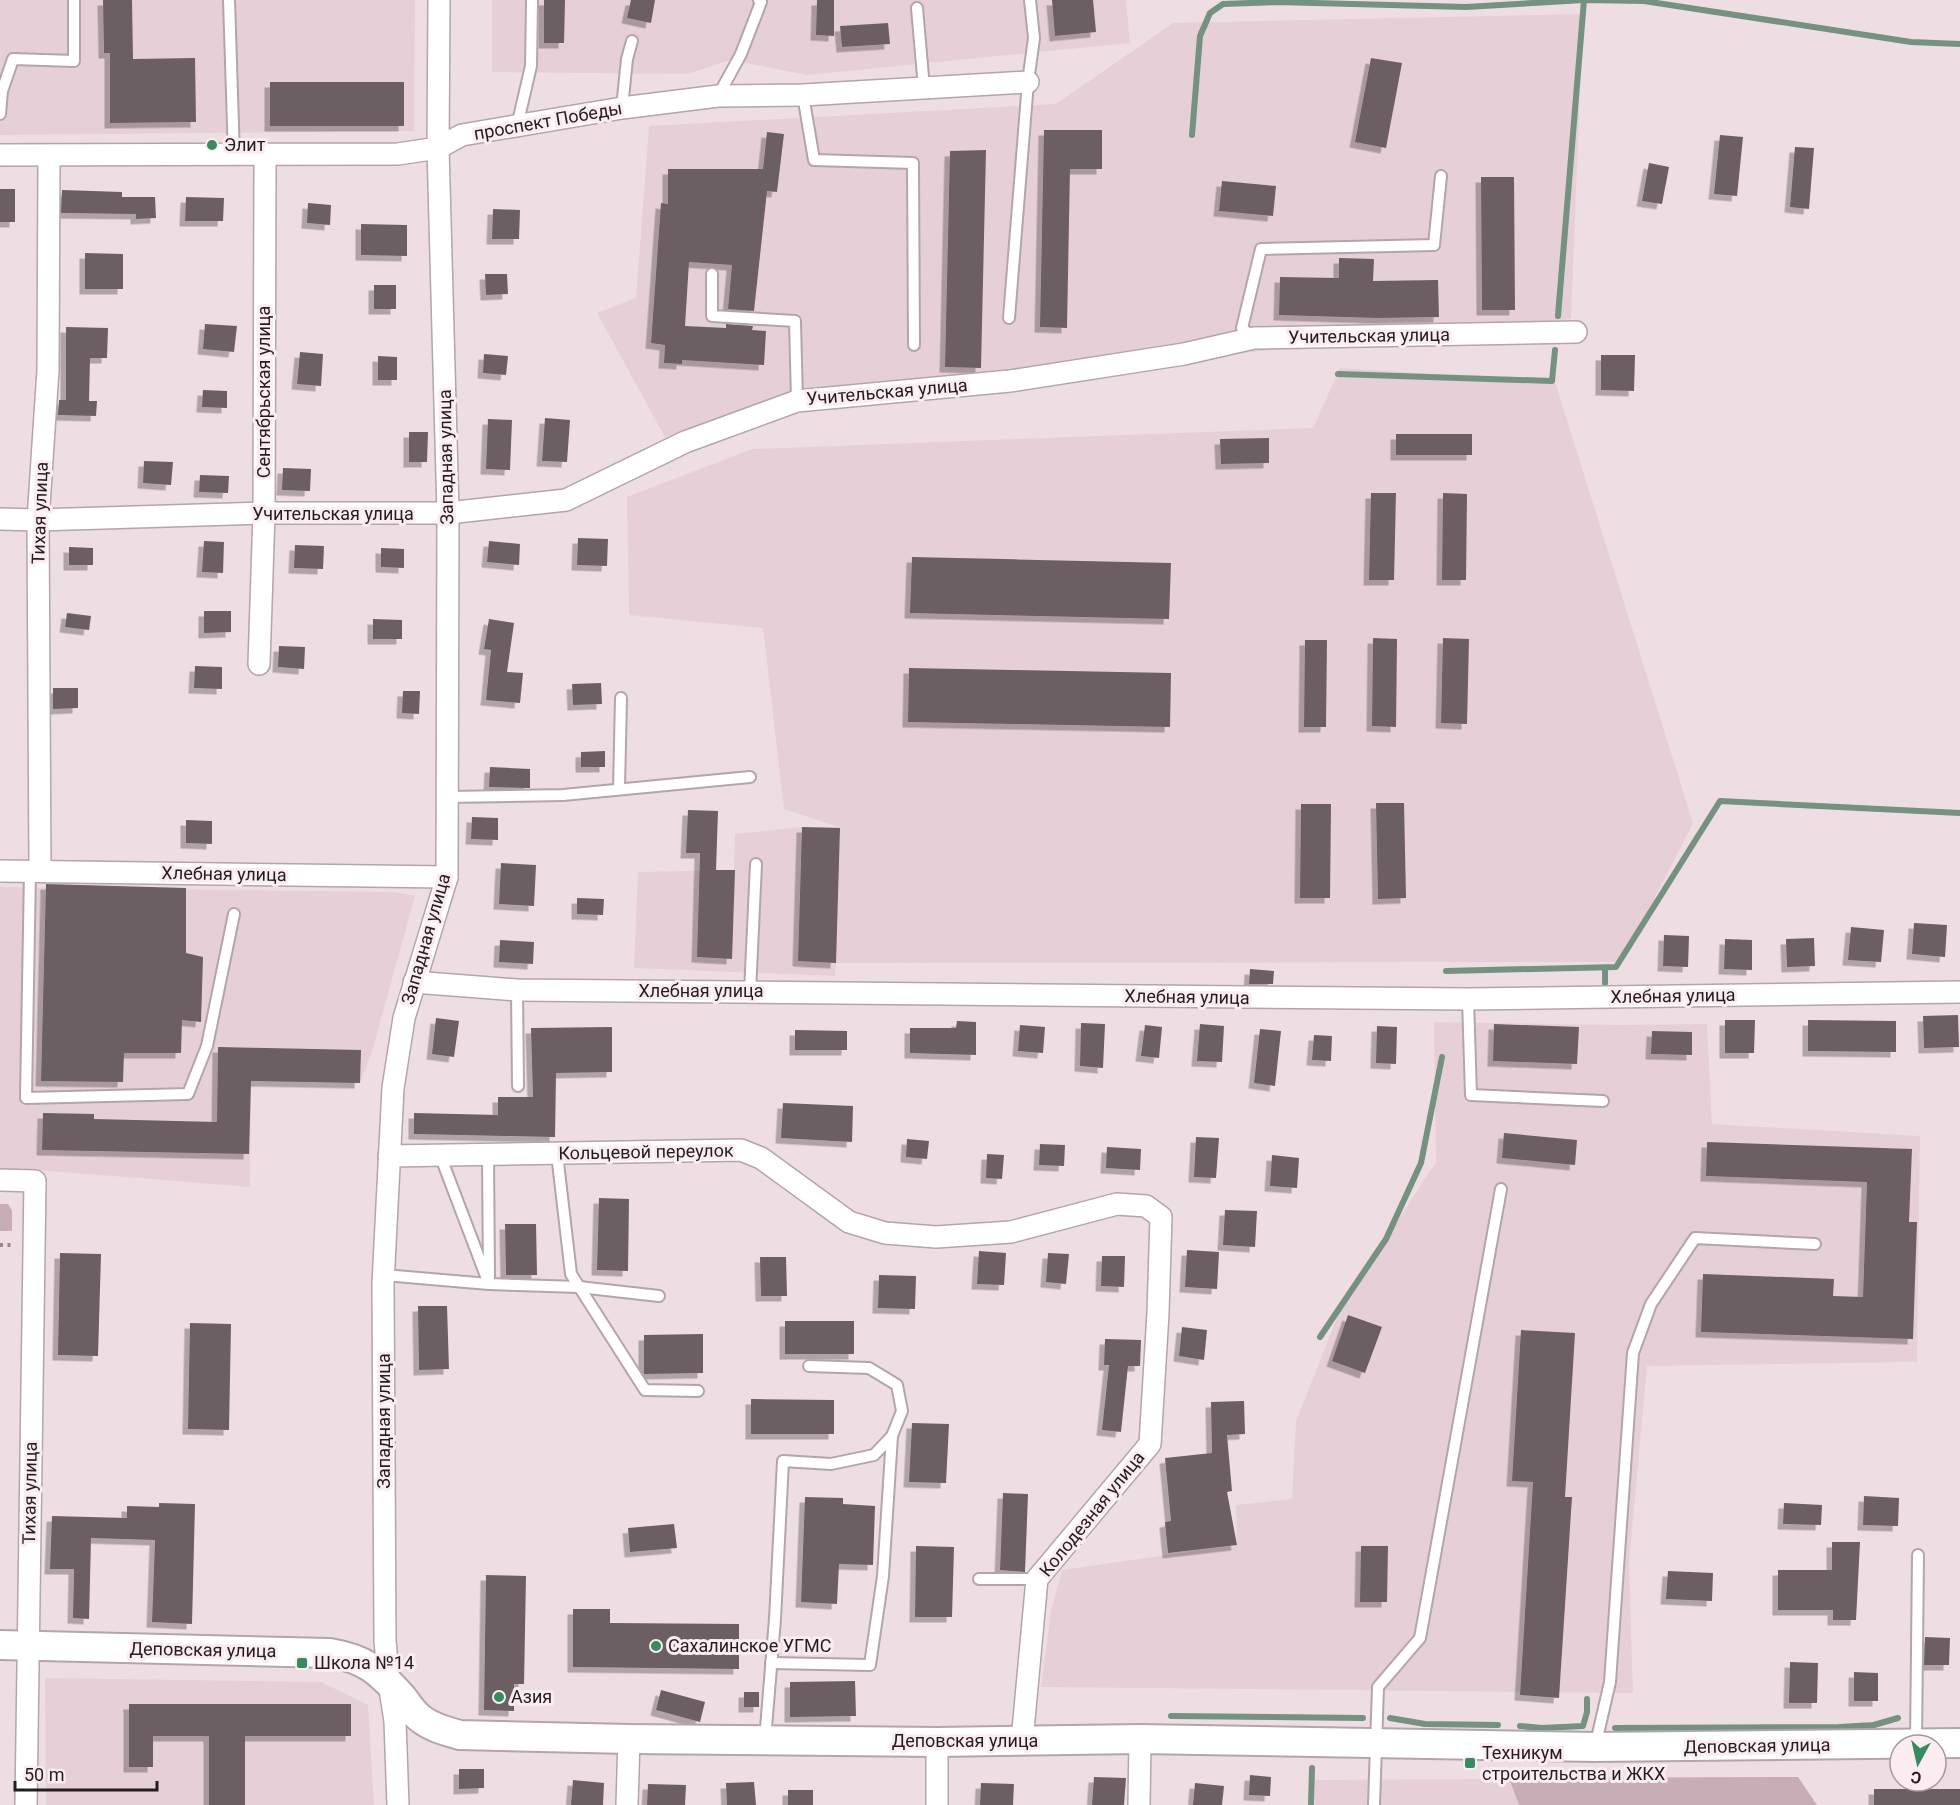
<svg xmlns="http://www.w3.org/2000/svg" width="1960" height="1805" viewBox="0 0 1960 1805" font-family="Roboto,sans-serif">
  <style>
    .built { fill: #e7cfd8 }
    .green { fill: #c8adb7 }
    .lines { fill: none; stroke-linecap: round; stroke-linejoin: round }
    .stream { stroke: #759180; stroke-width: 6 }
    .building { fill: #6c5f64; filter: url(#shadow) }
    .lane-casing { stroke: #b3a5aa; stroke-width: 14 }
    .street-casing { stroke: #b3a5aa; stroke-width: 24 }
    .secondary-casing { stroke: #b3a5aa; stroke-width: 32 }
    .path { stroke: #94898d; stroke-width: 4; stroke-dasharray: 3 4.5; stroke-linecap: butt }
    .lane { stroke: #fff; stroke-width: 10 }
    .street { stroke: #fff; stroke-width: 21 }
    .secondary { stroke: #fff; stroke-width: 28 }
    .poi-dot { fill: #358c61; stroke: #fbecf1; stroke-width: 2 }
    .labels { text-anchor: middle; stroke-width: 6; stroke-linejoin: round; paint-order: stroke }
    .street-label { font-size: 18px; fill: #221d1e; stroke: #fbecf1 }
    .poi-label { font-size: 18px; fill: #221d1e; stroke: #fbecf1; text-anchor: start }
  </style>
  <defs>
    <filter id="shadow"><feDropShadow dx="-5.5" dy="5.5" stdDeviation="0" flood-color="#0004"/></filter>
  </defs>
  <rect width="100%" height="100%" fill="#eedee4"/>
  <g class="built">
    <polygon points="0,0 415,0 414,131 0,135"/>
    <polygon points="492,0 1126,0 1130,43 807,75 730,60 688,74 492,72"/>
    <polygon points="1583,14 1571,319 993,379 810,388 665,437 597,313 636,298 649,126 1056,104 1173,23"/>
    <polygon points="1340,368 1555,382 1693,823 1622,962 836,963 835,976 634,968 638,872 734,870 735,834 802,827 838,827 784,809 763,628 629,615 627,497 752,449 1313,428"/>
    <polygon points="0,887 395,892 415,896 373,1048 360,1083 251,1081 250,1187 37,1170 0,1170"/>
    <polygon points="1434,1022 1621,1025 1707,1024 1712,1124 1920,1136 1917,1362 1647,1366 1629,1564 1633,1693 1041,1687 1051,1611 1062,1570 1237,1545 1236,1505 1292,1499 1296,1421 1341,1308 1436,1162"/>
    <polygon points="45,1678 321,1682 368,1705 374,1805 46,1805"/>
    <polygon points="1798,1777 1799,1805 1315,1805 1315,1780"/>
  </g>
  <g class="green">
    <polygon points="0,1204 8,1204 12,1211 12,1231 0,1231"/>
    <polygon points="1798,1777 1817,1805 1519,1805 1509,1778"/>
  </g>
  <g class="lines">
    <g class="stream">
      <polyline points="1192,135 1200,36 1210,13 1223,4 1277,2 1466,7 1584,0 1644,1 1911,42 1960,44"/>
      <polyline points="1558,316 1584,0"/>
      <polyline points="1338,374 1552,381 1555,350"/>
      <polyline points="1446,971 1616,967 1720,801 1960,813"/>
      <polyline points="1605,983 1605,968"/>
      <polyline points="1320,1337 1386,1239 1421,1163 1442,1057"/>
      <polyline points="1171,1716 1363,1718"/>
      <polyline points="1390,1718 1425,1724 1498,1725"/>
      <polyline points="1520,1726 1542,1728 1583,1726 1587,1712 1587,1699"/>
      <polyline points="1615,1728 1839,1727 1874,1725 1898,1718"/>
      <polyline points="1311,1805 1312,1768"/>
    </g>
  </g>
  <g class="building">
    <polygon points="103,0 132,0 133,59 195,58 196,122 110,123 110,53 104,53"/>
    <polygon points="544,0 565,0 564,43 544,43"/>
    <polygon points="631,0 655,0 651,23 627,18"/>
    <polygon points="817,0 834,0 834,36 816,35"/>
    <polygon points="1052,0 1093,0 1096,32 1055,36"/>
    <polygon points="888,23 890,44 842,47 840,26"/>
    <polygon points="1371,58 1402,63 1386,148 1355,142"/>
    <rect x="270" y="82" width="134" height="44"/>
    <polygon points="1044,130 1102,130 1102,169 1070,169 1067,328 1040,327"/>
    <polygon points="767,132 784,134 777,192 767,191 754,311 728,309 732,265 689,262 685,326 726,328 726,324 753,326 752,330 766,331 764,365 682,360 682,364 664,363 665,345 651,343 661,203 668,204 668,169 763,169"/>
    <polygon points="1720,135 1743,137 1737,196 1714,194"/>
    <polygon points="1795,147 1814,148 1809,209 1790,207"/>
    <polygon points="986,150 981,368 945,367 950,151"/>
    <polygon points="1649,163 1669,167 1662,204 1642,201"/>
    <polygon points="1481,177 1514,177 1515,310 1482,310"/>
    <polygon points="1222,181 1276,186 1273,216 1219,211"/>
    <rect x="0" y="189" width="15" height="33"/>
    <polygon points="62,190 122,192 122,197 155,197 156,218 136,219 136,214 61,213"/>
    <polygon points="186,197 224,198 223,221 185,221"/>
    <polygon points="308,203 331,205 330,225 307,223"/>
    <polygon points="493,209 520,210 519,239 492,239"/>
    <polygon points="361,224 407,225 407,256 361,255"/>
    <polygon points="85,253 123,254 123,289 85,289"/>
    <polygon points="1339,258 1374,259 1373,281 1438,280 1439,317 1377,318 1279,315 1280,277 1339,278"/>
    <polygon points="485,274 507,274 508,294 486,295"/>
    <rect x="374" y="285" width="22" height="24"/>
    <polygon points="205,324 237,326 234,352 203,349"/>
    <polygon points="66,327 108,328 107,358 90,358 89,401 97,401 96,416 58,415 59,400 66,400"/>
    <polygon points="300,352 323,354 321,386 297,384"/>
    <polygon points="484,354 508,356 506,375 483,373"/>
    <polygon points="1601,355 1635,355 1634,391 1601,390"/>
    <polygon points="378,356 397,357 397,380 378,380"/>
    <polygon points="203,390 227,391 227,408 202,407"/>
    <polygon points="545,418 570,420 567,462 542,461"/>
    <polygon points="488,419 512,420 510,470 486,469"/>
    <polygon points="409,432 428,432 427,462 409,462"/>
    <rect x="1396" y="434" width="76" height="21"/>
    <polygon points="1269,438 1269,463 1221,464 1220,439"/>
    <polygon points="144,461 173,462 171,485 143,483"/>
    <polygon points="283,468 311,469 310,491 282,490"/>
    <polygon points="200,475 229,476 228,493 199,492"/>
    <polygon points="1371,493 1396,493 1394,580 1369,580"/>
    <polygon points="1443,493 1467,494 1466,580 1442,580"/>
    <polygon points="578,538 608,539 607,566 577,565"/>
    <polygon points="204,541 224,542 223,573 202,572"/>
    <polygon points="489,541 520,544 519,565 487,562"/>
    <polygon points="295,545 324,546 323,569 294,568"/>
    <polygon points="69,547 93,548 93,565 69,565"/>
    <polygon points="381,548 404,549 404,568 381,567"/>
    <polygon points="912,557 1171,563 1169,619 910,613"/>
    <polygon points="204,611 231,611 231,632 204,633"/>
    <polygon points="67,613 91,616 89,630 65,627"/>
    <polygon points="373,619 402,620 402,639 373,639"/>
    <polygon points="489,619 514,623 507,672 523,673 520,703 486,700 491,650 484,649"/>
    <polygon points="1373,638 1397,639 1396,727 1372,726"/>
    <polygon points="1443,638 1469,639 1467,724 1441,723"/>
    <polygon points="1305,640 1327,640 1326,727 1304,727"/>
    <polygon points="279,646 305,647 304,669 278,667"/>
    <polygon points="195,666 222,667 222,689 194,688"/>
    <polygon points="909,668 1171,673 1170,727 908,722"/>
    <polygon points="601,683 602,704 573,705 572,684"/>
    <polygon points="53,688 78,688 78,708 53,709"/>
    <polygon points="403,691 420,691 419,714 402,713"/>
    <polygon points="605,751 605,767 581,767 581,752"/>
    <polygon points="490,767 530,769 530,788 489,787"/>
    <polygon points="1376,803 1404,803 1406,898 1378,899"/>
    <polygon points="1301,804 1331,804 1330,898 1300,898"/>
    <polygon points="688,810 718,811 716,870 735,870 732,959 697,957 700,853 686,853"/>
    <polygon points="472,817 498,818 498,840 471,839"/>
    <polygon points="186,820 212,821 212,844 186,843"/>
    <polygon points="802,827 840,828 836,963 798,961"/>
    <polygon points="501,863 536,865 534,906 499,904"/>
    <polygon points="46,884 186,888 186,953 203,957 201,1022 182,1020 181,1053 124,1053 123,1082 41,1081"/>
    <polygon points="577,898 604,899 603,915 577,914"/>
    <polygon points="1914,923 1947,925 1945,957 1912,954"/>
    <polygon points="1851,927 1884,930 1881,962 1848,960"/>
    <polygon points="1664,935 1689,936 1688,967 1663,966"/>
    <polygon points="1814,938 1815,966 1787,967 1786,939"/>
    <polygon points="1725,939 1752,940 1752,970 1724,969"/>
    <polygon points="500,940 534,942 533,964 499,962"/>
    <polygon points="1250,969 1274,971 1273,984 1249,984"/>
    <polygon points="1958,1015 1959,1047 1924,1048 1923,1016"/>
    <polygon points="436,1018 459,1021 454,1057 432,1054"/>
    <polygon points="1725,1020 1755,1020 1754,1053 1725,1053"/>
    <polygon points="1808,1020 1896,1021 1896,1052 1808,1051"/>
    <polygon points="957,1021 976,1022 976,1055 910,1053 910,1028 956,1028"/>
    <polygon points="1081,1023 1105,1024 1103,1068 1080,1066"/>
    <polygon points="1200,1024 1224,1026 1222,1062 1197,1061"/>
    <polygon points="1494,1024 1579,1027 1577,1064 1493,1061"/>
    <polygon points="1020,1025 1045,1027 1043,1053 1018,1051"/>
    <polygon points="1145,1025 1162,1027 1159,1058 1141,1056"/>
    <polygon points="1377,1026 1397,1027 1396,1064 1376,1063"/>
    <polygon points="612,1027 612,1072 556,1073 555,1137 414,1134 414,1113 498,1115 498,1097 533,1097 531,1028"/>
    <polygon points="1260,1029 1281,1031 1275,1086 1254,1083"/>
    <polygon points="795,1030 847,1031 847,1050 795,1050"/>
    <polygon points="1652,1031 1692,1032 1692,1055 1651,1054"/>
    <polygon points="1314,1035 1332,1036 1331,1061 1312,1060"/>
    <polygon points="218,1047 361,1050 360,1083 251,1081 249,1154 42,1150 43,1113 94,1114 94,1119 217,1122"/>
    <polygon points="783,1103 853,1106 852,1142 781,1138"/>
    <polygon points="1504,1133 1577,1140 1575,1165 1502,1158"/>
    <polygon points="1196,1137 1219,1138 1216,1178 1194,1177"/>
    <polygon points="907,1139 929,1141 927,1159 906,1157"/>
    <polygon points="1707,1142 1912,1149 1909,1222 1917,1222 1913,1339 1701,1332 1703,1274 1834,1279 1833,1296 1863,1297 1867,1182 1706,1176"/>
    <polygon points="1040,1144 1065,1145 1064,1166 1039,1165"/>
    <polygon points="1107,1147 1141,1149 1140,1170 1106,1168"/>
    <polygon points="987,1154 1004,1155 1002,1179 986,1178"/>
    <polygon points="1272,1155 1299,1158 1297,1188 1270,1186"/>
    <polygon points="599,1198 629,1199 628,1271 597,1270"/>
    <polygon points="1225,1210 1257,1211 1255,1247 1223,1245"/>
    <polygon points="505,1224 536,1224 537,1275 506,1275"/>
    <polygon points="1187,1250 1219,1252 1217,1289 1185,1287"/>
    <polygon points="979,1251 1006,1253 1004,1285 977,1284"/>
    <polygon points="60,1253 101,1254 98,1356 58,1355"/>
    <polygon points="1048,1253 1069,1254 1066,1284 1046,1282"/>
    <polygon points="1102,1256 1125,1256 1124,1287 1101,1286"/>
    <polygon points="760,1257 786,1257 787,1296 761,1296"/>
    <polygon points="879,1275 916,1276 915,1309 878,1308"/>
    <polygon points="418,1306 447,1306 449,1369 419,1370"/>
    <polygon points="1348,1315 1382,1327 1365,1373 1332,1361"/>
    <rect x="785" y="1321" width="69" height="33"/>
    <polygon points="190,1323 231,1324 229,1430 188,1429"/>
    <polygon points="1182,1327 1207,1330 1204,1360 1179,1356"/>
    <polygon points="1521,1330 1575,1333 1565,1497 1572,1497 1559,1698 1520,1695 1533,1482 1512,1481"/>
    <polygon points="703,1334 703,1373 644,1374 644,1335"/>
    <polygon points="1105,1339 1141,1340 1140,1366 1128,1366 1121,1432 1102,1430 1109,1365 1104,1365"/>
    <polygon points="751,1399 834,1400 834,1434 751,1434"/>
    <polygon points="1244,1401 1245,1434 1227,1435 1232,1491 1227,1492 1237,1545 1168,1553 1165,1522 1171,1521 1165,1458 1212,1453 1211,1402"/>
    <polygon points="912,1423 949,1424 946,1483 909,1482"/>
    <polygon points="1003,1493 1028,1494 1025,1572 1000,1570"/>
    <polygon points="1864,1496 1899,1498 1898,1526 1863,1525"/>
    <polygon points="805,1497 843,1498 843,1504 875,1506 873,1565 839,1564 837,1604 801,1602"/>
    <polygon points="159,1503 195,1504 192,1624 152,1622 155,1540 91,1538 89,1619 73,1618 74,1569 50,1569 52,1516 127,1518 127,1506 159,1507"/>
    <polygon points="1784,1503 1822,1505 1821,1525 1783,1524"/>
    <polygon points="674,1524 677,1548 630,1552 628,1528"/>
    <polygon points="1832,1542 1860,1542 1856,1620 1833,1620 1833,1610 1778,1610 1778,1570 1832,1570"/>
    <polygon points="916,1546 954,1547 952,1617 915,1617"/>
    <polygon points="1361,1546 1388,1546 1387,1602 1360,1602"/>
    <polygon points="1668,1571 1713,1573 1712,1601 1666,1599"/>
    <polygon points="486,1575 526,1576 524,1684 514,1684 514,1711 484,1710"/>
    <polygon points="573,1609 610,1609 610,1623 739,1624 739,1669 573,1667"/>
    <polygon points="1925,1637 1950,1638 1949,1665 1924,1665"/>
    <polygon points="1790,1662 1818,1663 1817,1703 1789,1703"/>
    <polygon points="1854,1672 1878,1673 1878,1701 1854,1701"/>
    <polygon points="855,1681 856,1716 790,1717 790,1682"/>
    <polygon points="661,1690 705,1702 700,1722 656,1710"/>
    <rect x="744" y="1692" width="15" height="15"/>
    <polygon points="129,1704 351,1704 351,1736 245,1736 245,1805 209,1805 209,1736 153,1736 153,1767 129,1767"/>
    <polygon points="459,1769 484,1769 484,1788 459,1789"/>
    <polygon points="1250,1775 1271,1777 1270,1796 1249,1795"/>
    <polygon points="1094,1777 1126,1778 1124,1805 1092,1805"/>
    <polygon points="573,1780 604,1783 603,1805 571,1805"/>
    <polygon points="754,1782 756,1805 727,1805 726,1783"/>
    <polygon points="981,1783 1014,1784 1013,1805 980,1805"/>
    <polygon points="1195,1783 1224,1786 1222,1805 1193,1805"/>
    <polygon points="648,1784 686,1785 685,1805 647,1805"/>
    <rect x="1874" y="1789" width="86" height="16"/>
    <rect x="788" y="1790" width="25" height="15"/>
  </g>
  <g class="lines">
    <g class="lane-casing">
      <g id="lane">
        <polyline points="229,0 234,156"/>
        <polyline points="917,8 924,88"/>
        <polyline points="803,95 814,160 913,163 914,345"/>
        <polyline points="718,96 741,54 761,2 759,0"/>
        <polyline points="622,108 627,59 632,41"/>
        <polyline points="0,114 2,91 13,59 74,61 74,0"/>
        <polyline points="517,126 531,66 532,0"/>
        <polyline points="712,274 712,316 795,321 797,401"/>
        <polyline points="1009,318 1028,82 1034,38 1030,0"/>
        <polyline points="1253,337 1242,328 1261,249 1434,245 1441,176"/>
        <polyline points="619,789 621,698"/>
        <polyline points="448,797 563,795 750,777"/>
        <polyline points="30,871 26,1098 188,1094 207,1046 234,914"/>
        <polyline points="517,990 518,1086"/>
        <polyline points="750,992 756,864"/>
        <polyline points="1468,999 1471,1095 1603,1101"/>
        <polyline points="557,1154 571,1274 645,1390 698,1391"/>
        <polyline points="440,1155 489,1284"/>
        <polyline points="488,1155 489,1277"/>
        <polyline points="384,1275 489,1284 579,1287 659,1296"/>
        <polyline points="979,1579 1037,1579"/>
        <polyline points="771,1663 870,1665 883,1576 892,1436"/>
        <polyline points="765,1740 775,1619 783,1461 831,1464 874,1455 892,1436 902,1411 897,1385 869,1368 809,1366"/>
        <polyline points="1916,1743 1918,1555"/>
        <polyline points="1595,1747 1610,1682 1633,1353 1651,1304 1695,1238 1815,1244"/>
        <polyline points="1374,1805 1378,1687 1420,1638 1501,1189"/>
      </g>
    </g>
    <g class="street-casing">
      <g id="street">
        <polyline points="0,155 398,154 438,148 462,135 622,108 718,96 803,95 1028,82"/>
        <polyline points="0,519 38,520 264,513 448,513 566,500 685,442 797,401 1010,381 1184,354 1254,338 1576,332"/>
        <polyline points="259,664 264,513 265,156"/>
        <polyline points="0,871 447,877"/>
        <polyline points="40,871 38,520 48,370 49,156"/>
        <polyline points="414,982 517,990 1468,999 1960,992"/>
        <polyline points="389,1156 741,1150 761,1158 849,1222 885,1233 936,1237 1011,1232 1117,1204 1146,1206 1161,1217 1158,1313 1150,1444 1037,1579 1022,1741"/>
        <polyline points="0,1180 35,1181 26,1805"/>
        <polyline points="398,1805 395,1721 389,1683 385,1641 383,1284 393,1088 404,1018 447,877 448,513 438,148 439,0"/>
        <polyline points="627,1805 629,1739"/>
        <polyline points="937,1805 937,1742"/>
        <polyline points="1139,1805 1140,1739"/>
      </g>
    </g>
    <g class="secondary-casing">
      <path id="secondary" d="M0,1645L330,1653C366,1659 379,1671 403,1698C408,1705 414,1714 421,1719C433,1728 446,1731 460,1735L629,1739L937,1742L1140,1739L1595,1747L1960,1743"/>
    </g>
    <g class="path">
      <polyline points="0,1245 15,1245"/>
      <polyline points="1925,1781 1926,1789"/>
    </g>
    <use href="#lane" class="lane"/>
    <use href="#street" class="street"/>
    <use href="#secondary" class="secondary"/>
  </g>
  <g class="poi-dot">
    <circle cx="212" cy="145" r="6"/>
    <circle cx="656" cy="1646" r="6"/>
    <rect x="296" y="1657" width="12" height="12" rx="3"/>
    <circle cx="499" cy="1697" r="6"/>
    <rect x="1464" y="1757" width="12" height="12" rx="3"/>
  </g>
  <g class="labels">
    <g class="street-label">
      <text transform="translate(548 121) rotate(-10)" y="6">проспект Победы</text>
      <text transform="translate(1369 336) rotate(-1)" y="6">Учительская улица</text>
      <text transform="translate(264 392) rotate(-90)" y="6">Сентябрьская улица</text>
      <text transform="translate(887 392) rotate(-5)" y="6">Учительская улица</text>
      <text transform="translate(446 457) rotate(-91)" y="6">Западная улица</text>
      <text transform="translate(40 513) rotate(-88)" y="6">Тихая улица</text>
      <text x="333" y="520">Учительская улица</text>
      <text transform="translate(224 874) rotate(1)" y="6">Хлебная улица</text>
      <text transform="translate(426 939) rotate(-74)" y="6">Западная улица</text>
      <text x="701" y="997">Хлебная улица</text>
      <text transform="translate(1673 996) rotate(-1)" y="6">Хлебная улица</text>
      <text transform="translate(1187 997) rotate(1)" y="6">Хлебная улица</text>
      <text transform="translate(646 1152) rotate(-1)" y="6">Кольцевой переулок</text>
      <text transform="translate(384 1421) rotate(-90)" y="6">Западная улица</text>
      <text transform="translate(30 1493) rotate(-89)" y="6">Тихая улица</text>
      <text transform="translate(1092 1514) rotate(-51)" y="6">Колодезная улица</text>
      <text transform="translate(203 1650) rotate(1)" y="6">Деповская улица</text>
      <text x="965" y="1747">Деповская улица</text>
      <text transform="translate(1757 1746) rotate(-1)" y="6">Деповская улица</text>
    </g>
    <g class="poi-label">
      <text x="224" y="151">Элит</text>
      <text x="668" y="1652">Сахалинское УГМС</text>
      <text x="314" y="1669">Школа №14</text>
      <text x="511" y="1703">Азия</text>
      <text x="1482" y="1759">Техникум<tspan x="1482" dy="21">строительства и ЖКХ</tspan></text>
    </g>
  </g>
  <g transform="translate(1918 1763) rotate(188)"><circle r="28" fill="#fbecf1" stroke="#a4999d" stroke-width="1.5"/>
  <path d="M0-4.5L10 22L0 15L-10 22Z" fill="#358c61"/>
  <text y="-9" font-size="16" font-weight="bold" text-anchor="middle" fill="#221d1e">С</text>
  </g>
  <path d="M15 1781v9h142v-9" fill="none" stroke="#221d1e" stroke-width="3"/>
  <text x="24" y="1781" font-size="18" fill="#221d1e" stroke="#fbecf1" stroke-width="4.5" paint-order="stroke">50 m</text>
</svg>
